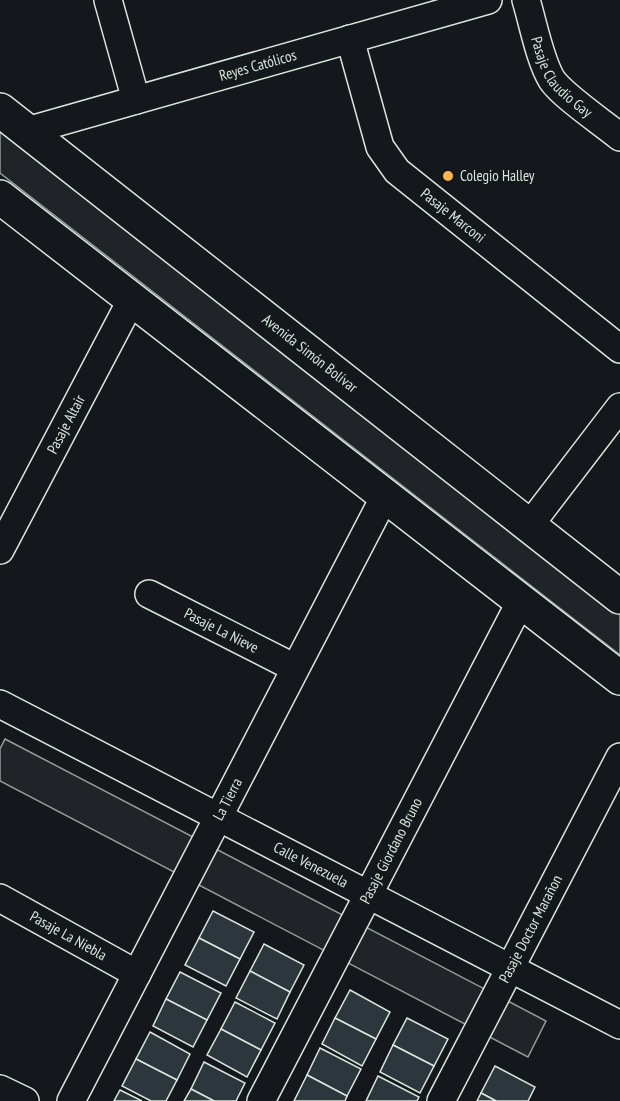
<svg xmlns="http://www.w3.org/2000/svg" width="620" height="1101" viewBox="0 0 620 1101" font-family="'PT Sans Narrow',sans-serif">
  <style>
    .green { fill: #202428; stroke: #939e99; stroke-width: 1.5 }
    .building { fill: #2c363c; stroke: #d8e6dc; stroke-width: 1.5 }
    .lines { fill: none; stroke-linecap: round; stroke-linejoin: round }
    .minor-casing { stroke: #d8e6dc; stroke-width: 30 }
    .secondary-casing { stroke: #d8e6dc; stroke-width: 36 }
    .minor { stroke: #14181c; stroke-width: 27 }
    .secondary { stroke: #14181c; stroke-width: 33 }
    .poi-dot { fill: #ffb74d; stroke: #14181c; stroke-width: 2 }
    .labels { text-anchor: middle; stroke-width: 4.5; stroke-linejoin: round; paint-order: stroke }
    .street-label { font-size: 15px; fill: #d8e6dc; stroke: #14181c }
    .poi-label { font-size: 15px; fill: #d8e6dc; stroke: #14181c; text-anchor: start }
  </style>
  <rect width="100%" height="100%" fill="#14181c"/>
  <g class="green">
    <polygon points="0,127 620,610 620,655 0,173"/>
    <polygon points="5,739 546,1021 528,1057 0,781 0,749"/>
  </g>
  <g class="building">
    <polygon points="213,911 254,932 240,959 199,938"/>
    <polygon points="199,938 240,959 226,986 185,965"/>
    <polygon points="264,944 304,965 290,992 250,971"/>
    <polygon points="250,971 290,992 277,1019 236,998"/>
    <polygon points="180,972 221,993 207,1020 166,999"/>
    <polygon points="350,990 390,1012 376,1039 335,1018"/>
    <polygon points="166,999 207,1020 193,1047 153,1026"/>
    <polygon points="235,1002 275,1023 261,1050 221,1029"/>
    <polygon points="335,1018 376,1039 362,1066 322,1044"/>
    <polygon points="407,1018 448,1039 434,1066 393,1045"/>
    <polygon points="221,1029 261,1050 247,1077 207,1055"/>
    <polygon points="150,1032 190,1054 177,1080 136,1059"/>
    <polygon points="393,1045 434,1066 420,1093 380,1072"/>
    <polygon points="320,1048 361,1069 347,1096 307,1075"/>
    <polygon points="136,1059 177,1080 166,1101 151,1101 122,1086"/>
    <polygon points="204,1062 245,1083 236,1101 214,1101 191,1089"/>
    <polygon points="495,1066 535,1087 528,1101 496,1101 481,1093"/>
    <polygon points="307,1075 347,1096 345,1101 294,1101"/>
    <polygon points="378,1076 419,1097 417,1101 366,1101"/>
    <polygon points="191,1089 214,1101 184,1101"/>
    <polygon points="120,1090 142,1101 114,1101"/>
    <polygon points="481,1093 496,1101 477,1101"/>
  </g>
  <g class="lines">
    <g class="minor-casing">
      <g id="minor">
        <polyline points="108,0 136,100"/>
        <path id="s1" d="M526,0C533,23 540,61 552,80C563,96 603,123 620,137"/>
        <path id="s2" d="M350,39L380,147L397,171L620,349"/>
        <path id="s3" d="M27,131L488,0"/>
        <polyline points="529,526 620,407"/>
        <path id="s4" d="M0,550L132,299"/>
        <path id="s5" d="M149,594L295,668"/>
        <path id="s6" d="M0,704L620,1025"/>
        <path id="s7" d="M0,898L137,974"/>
        <polyline points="0,1089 25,1101"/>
        <path id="s8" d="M71,1101L385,496"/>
        <path id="s9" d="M261,1101L521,601"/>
        <path id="s10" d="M441,1101L620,757"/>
      </g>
    </g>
    <g class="secondary-casing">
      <g id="secondary">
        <path id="s11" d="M0,110L620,597"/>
        <polyline points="0,197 620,678"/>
      </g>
    </g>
    <use href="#minor" class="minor"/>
    <use href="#secondary" class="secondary"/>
  </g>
  <circle class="poi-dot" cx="448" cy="176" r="6"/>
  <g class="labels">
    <g class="street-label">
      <text dy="5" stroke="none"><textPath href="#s3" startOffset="240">Reyes Católicos</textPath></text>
      <text dy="5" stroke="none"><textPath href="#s1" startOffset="87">Pasaje Claudio Gay</textPath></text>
      <text dy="5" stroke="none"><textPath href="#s2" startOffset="213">Pasaje Marconi</textPath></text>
      <text dy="5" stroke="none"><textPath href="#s11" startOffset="394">Avenida Simón Bolívar</textPath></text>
      <text dy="5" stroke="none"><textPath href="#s4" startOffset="142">Pasaje Altair</textPath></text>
      <text dy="5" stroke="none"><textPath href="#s5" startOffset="81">Pasaje La Nieve</textPath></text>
      <text dy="5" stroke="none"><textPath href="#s8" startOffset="340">La Tierra</textPath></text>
      <text dy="5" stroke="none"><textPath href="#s9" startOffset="282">Pasaje Giordano Bruno</textPath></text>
      <text dy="5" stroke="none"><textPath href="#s6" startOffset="350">Calle Venezuela</textPath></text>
      <text dy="5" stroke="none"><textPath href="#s10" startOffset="194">Pasaje Doctor Marañon</textPath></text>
      <text dy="5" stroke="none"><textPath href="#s7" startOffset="78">Pasaje La Niebla</textPath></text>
    </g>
    <g class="poi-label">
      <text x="460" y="181">Colegio Halley</text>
    </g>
  </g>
</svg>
